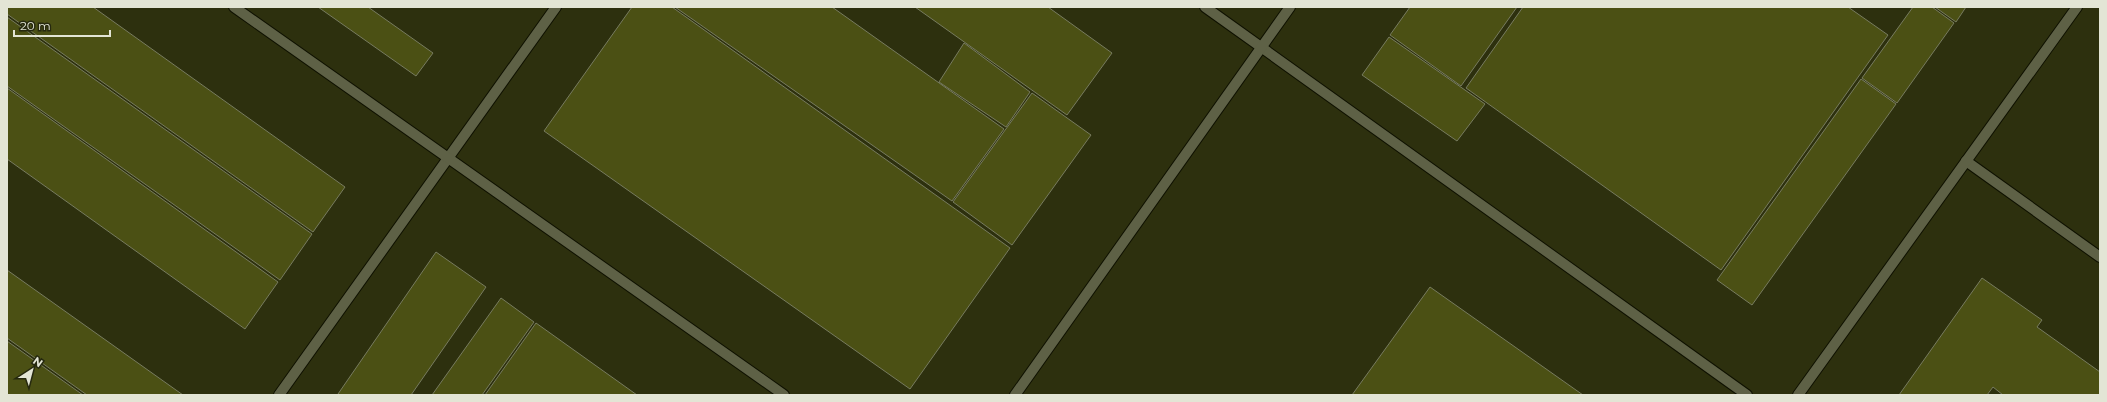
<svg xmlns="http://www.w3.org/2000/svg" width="2107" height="402" viewBox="0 0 2107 402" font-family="Montserrat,sans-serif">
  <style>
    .built { fill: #2d300e }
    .building { fill: #4b5014; stroke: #777b5f }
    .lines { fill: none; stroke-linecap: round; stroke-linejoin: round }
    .service-casing { stroke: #0f1100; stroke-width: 12 }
    .minor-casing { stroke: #0f1100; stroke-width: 12 }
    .service { stroke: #5e6146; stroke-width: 10 }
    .minor { stroke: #5e6146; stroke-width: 10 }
  </style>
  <rect width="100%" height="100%" fill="#26290f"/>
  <rect class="built" x="7" y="7" width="2093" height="388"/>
  <g class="building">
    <polygon points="7,7 93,7 345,187 313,232 7,14"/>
    <polygon points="318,7 368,7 433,53 416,76"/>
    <polygon points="632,7 672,7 1010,248 910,389 544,131"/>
    <polygon points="675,7 832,7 1004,129 952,201"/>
    <polygon points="915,7 1048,7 1112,53 1067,115"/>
    <polygon points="1410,7 1517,7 1461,86 1390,35"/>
    <polygon points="1523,7 1848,7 1888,35 1721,270 1466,88"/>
    <polygon points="1913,7 1932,7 1954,23 1897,103 1862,78"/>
    <polygon points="1935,7 1966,7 1956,22"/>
    <polygon points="7,17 312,234 280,280 7,86"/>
    <polygon points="1389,37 1485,104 1457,141 1362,75"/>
    <polygon points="964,43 1030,92 1006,127 939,82"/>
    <polygon points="1861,79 1896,104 1752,305 1717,280"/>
    <polygon points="7,88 278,282 245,329 7,159"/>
    <polygon points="1032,93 1091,135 1012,245 953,202"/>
    <polygon points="436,252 486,287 411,395 339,395 338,394"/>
    <polygon points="7,270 183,395 87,395 7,338"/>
    <polygon points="1982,278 2042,320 2037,327 2100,372 2100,395 2003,395 1993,387 1987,395 1899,395"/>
    <polygon points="1430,287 1583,395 1352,395"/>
    <polygon points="501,298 534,322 482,395 432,395"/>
    <polygon points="536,323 637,395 485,395"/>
    <polygon points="7,341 83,395 7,395"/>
  </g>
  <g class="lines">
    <g class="service-casing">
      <g id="service">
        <polyline points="1966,161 2100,257"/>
        <polyline points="279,395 556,7"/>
        <polyline points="1798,395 2077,7"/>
      </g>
    </g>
    <g class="minor-casing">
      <g id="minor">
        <polyline points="234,7 784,395"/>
        <polyline points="1205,7 1747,395"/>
        <polyline points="1015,395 1290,7"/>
      </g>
    </g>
    <use href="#service" class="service"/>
    <use href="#minor" class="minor"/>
  </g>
  <rect width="2107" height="402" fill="none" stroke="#e3e5d5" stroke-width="16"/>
  <g transform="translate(32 370) rotate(36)" stroke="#26290f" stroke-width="3" paint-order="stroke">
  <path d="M0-3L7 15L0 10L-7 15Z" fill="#e3e5d5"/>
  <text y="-6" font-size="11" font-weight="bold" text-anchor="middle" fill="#e3e5d5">N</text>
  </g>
  <path d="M14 30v6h96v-6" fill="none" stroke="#e3e5d5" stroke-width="2"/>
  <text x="20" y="30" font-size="12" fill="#e3e5d5" stroke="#26290f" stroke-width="3" paint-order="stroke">20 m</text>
</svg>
